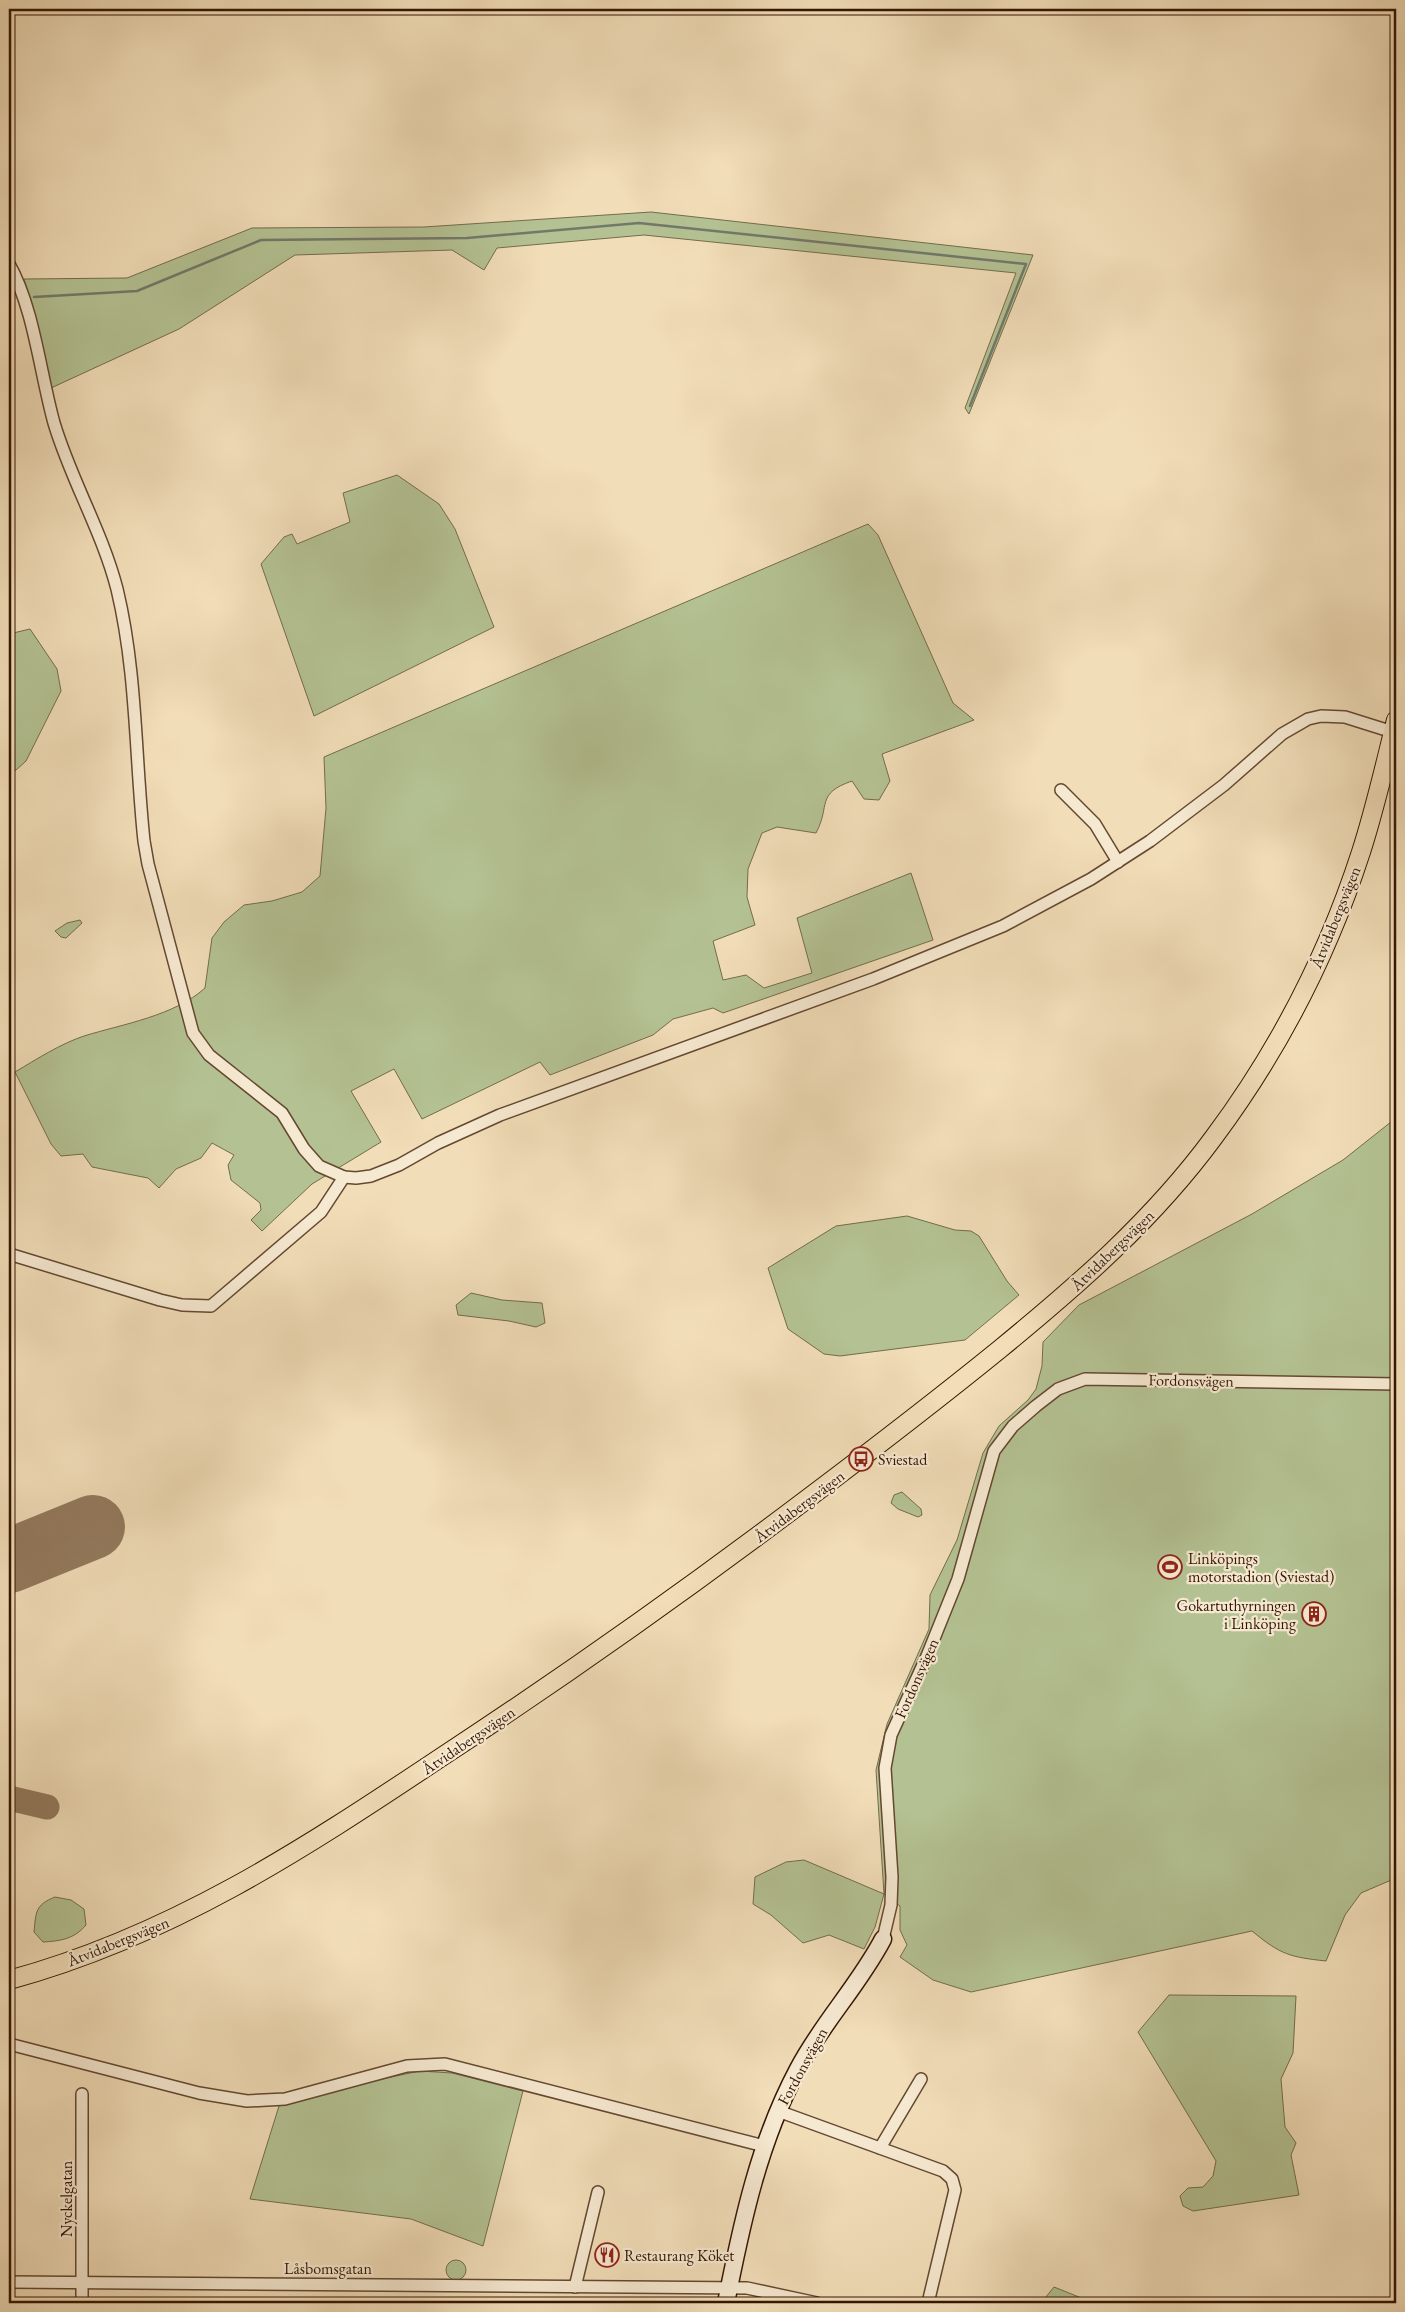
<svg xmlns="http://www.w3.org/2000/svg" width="1405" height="2312" viewBox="0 0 1405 2312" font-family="'EB Garamond',serif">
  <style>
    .green { fill: #b4c293; stroke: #746c4b }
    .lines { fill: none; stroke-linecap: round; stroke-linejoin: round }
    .stream { stroke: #72796b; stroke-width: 2.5 }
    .taxiway { stroke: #937a5e; stroke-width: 25 }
    .runway { stroke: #937a5e; stroke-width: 64 }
    .street-casing { stroke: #644830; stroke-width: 14 }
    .secondary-casing { stroke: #351603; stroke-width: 19 }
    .primary-casing { stroke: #351603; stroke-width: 20 }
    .street { stroke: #f6e9d1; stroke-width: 11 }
    .secondary { stroke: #f6e9d1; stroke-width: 16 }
    .primary { stroke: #f1ddb8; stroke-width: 18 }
    .labels { text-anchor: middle; stroke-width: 4.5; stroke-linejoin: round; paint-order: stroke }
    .street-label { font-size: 16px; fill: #351603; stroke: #f6e9d1 }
    .poi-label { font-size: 16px; fill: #351603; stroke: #f6e9d1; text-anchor: start }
  </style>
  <rect width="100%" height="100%" fill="#f1ddb8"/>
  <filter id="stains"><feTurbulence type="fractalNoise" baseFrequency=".004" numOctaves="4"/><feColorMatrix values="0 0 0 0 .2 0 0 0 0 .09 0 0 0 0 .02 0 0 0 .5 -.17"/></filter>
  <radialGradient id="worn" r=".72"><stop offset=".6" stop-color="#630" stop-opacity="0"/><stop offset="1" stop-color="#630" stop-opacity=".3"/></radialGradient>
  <g class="green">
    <polygon points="651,212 1033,255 969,414 965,408 1016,273 644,235 497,248 484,270 452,250 295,255 179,329 51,388 24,279 127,278 252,228 424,227"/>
    <polygon points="397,475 439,504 455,529 494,627 314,716 261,564 284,537 292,534 297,544 350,522 343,493"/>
    <path d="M868,524L878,535L953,703L974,720L882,754L890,781L879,800L864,799L852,781C815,794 831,805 816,833L777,827L762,833L748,869L747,897L755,925L713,941L723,980L746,975L764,988L812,973L797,918L911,873L933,940L723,1013L713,1008L673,1019L653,1035L550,1075L540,1062L422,1119L394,1069L351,1091L381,1142L312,1184L262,1231L251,1220L261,1210L260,1203L231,1180L228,1165L234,1155L212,1143L201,1158L176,1169L159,1188L148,1178L92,1167L83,1154L61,1156L51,1144L15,1072C37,1059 60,1044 84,1036C123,1024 174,1016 205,988L212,938L224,922L244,905L272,901L302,892L320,876L326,808L324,757Z"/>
    <polygon points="30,629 57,669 61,691 26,761 16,770 9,771 9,634"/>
    <polygon points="80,920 82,923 66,938 61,937 55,931 67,923"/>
    <path d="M1396,1118V1878L1361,1893L1345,1915L1326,1961C1290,1957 1281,1955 1252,1931L971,1992L933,1980L900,1957L907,1945L900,1930V1906L884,1894L875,1927L864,1949L829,1935L803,1943L771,1915L753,1904L755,1877L786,1862L804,1860L884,1894L876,1770L887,1724L929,1629L930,1595L957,1540L983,1453L999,1426L1028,1400L1036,1389L1042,1366L1043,1342L1079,1305L1252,1214L1343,1160Z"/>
    <polygon points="907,1216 955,1230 971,1231 979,1236 1007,1281 1019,1295 965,1340 840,1356 824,1354 788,1329 768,1268 836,1226"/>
    <polygon points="471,1293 502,1300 542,1303 545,1323 536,1327 509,1321 458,1315 456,1305"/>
    <polygon points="902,1492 921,1509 922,1515 918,1517 898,1509 891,1503 894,1495"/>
    <path d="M55,1897L71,1900L84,1909L86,1925C74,1939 61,1941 43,1942L34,1932C36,1912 35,1905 55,1897Z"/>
    <polygon points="1169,1995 1296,1996 1293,2053 1281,2079 1285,2127 1296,2143 1291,2155 1299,2195 1193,2211 1183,2206 1180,2196 1188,2188 1203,2187 1213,2176 1216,2161 1138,2032"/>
    <polygon points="420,2071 452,2073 523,2091 483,2246 411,2219 250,2199 279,2106 386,2078"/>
    <circle cx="456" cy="2270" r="10"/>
    <polygon points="1054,2287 1094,2303 1041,2303"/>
  </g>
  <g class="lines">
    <g class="stream">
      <polyline points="9,297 10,297"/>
      <polyline points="34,297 137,291 261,240 467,238 639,223 1026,264 970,406"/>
    </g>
    <polyline class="taxiway" points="9,1798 47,1807"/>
    <polyline class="runway" points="9,1561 93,1527"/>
    <g class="street-casing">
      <g id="street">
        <path d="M9,264C34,308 40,373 54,423C71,480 102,531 117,589C137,672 135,757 144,841L148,864L193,1033L209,1055L282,1113L304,1149L319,1166L344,1177L356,1178L371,1176L399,1165L438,1143L500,1115L873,979L1003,926L1091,879L1150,841L1224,785L1282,734L1308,719L1321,716L1345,717L1396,733"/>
        <polyline points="1061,790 1095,824 1118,862"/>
        <polyline points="9,1254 160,1300 182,1305 211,1306 321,1212 344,1177"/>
        <polyline points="883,1939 891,1905 892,1877 885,1768 891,1735 927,1656 958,1579 994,1451 1013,1426 1036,1406 1058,1389 1085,1379 1396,1384"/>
        <polyline points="9,2044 199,2093 247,2101 285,2099 407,2066 445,2064 764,2146"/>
        <polyline points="778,2111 943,2171 952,2179 955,2190 928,2303"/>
        <polyline points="880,2148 921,2079"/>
        <polyline points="9,2282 747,2288 817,2303"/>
        <polyline points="575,2287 598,2192"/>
        <polyline points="82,2303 82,2094"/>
      </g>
    </g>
    <g class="secondary-casing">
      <path id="secondary" d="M726,2303C742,2222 759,2142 798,2069C822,2023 859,1985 883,1939"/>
    </g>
    <g class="primary-casing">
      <path id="primary" d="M9,1980C171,1936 302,1850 440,1758C565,1676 688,1589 807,1499C872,1450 936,1401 1000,1349C1078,1285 1153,1220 1214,1137C1278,1051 1328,954 1361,852C1375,809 1385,764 1396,720"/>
    </g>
    <use href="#street" class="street"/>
    <use href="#secondary" class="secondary"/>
    <use href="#primary" class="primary"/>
  </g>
  <defs>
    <g id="bus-ring" transform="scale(1.25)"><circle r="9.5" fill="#f6e9d1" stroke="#8f2418" stroke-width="1.5"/><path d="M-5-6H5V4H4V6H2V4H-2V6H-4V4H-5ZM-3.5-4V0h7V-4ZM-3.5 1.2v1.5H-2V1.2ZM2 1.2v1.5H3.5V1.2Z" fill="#8f2418"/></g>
    <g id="stadium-ring" transform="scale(1.25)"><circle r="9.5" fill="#f6e9d1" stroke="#8f2418" stroke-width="1.5"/><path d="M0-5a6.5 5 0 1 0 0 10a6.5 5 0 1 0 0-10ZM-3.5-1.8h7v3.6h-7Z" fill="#8f2418"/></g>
    <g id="building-ring" transform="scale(1.25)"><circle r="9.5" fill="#f6e9d1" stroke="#8f2418" stroke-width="1.5"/><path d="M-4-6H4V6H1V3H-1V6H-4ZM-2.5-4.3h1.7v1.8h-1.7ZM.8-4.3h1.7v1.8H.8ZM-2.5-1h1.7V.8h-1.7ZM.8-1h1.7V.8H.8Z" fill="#8f2418"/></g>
    <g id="restaurant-ring" transform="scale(1.25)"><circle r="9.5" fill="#f6e9d1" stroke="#8f2418" stroke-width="1.5"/><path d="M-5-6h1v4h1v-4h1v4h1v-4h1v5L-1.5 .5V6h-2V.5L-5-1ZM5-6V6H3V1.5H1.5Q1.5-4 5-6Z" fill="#8f2418"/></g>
  </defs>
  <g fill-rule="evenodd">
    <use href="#bus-ring" x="861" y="1459"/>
    <use href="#stadium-ring" x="1170" y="1567"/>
    <use href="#building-ring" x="1314" y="1614"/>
    <use href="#restaurant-ring" x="607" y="2255"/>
  </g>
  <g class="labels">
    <g class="street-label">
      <text transform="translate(1335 917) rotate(-68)" y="6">Åtvidabergsvägen</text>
      <text transform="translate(1112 1250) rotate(-44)" y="6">Åtvidabergsvägen</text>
      <text transform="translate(1191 1380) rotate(1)" y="6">Fordonsvägen</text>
      <text transform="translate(799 1506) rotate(-37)" y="6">Åtvidabergsvägen</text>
      <text transform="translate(916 1678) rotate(-66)" y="6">Fordonsvägen</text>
      <text transform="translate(468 1740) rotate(-34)" y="6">Åtvidabergsvägen</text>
      <text transform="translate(118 1941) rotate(-22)" y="6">Åtvidabergsvägen</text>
      <text transform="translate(802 2066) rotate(-61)" y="6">Fordonsvägen</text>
      <text transform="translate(66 2199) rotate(-90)" y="6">Nyckelgatan</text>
      <text x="328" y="2274">Låsbomsgatan</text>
    </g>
    <g class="poi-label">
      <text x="878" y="1465">Sviestad</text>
      <text x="1188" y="1564">Linköpings<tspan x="1188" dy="18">motorstadion (Sviestad)</tspan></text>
      <text x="1296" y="1611" text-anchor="end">Gokartuthyrningen<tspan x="1296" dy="18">i Linköping</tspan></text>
      <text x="624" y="2261">Restaurang Köket</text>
    </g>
  </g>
  <rect width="1405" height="2312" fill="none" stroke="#f1ddb8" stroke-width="30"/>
  <rect x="10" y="10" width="1385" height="2292" fill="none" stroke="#351603" stroke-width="2.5"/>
  <rect x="15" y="15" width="1375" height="2282" fill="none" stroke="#351603"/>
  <rect width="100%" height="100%" filter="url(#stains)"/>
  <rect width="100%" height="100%" fill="url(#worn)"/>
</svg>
